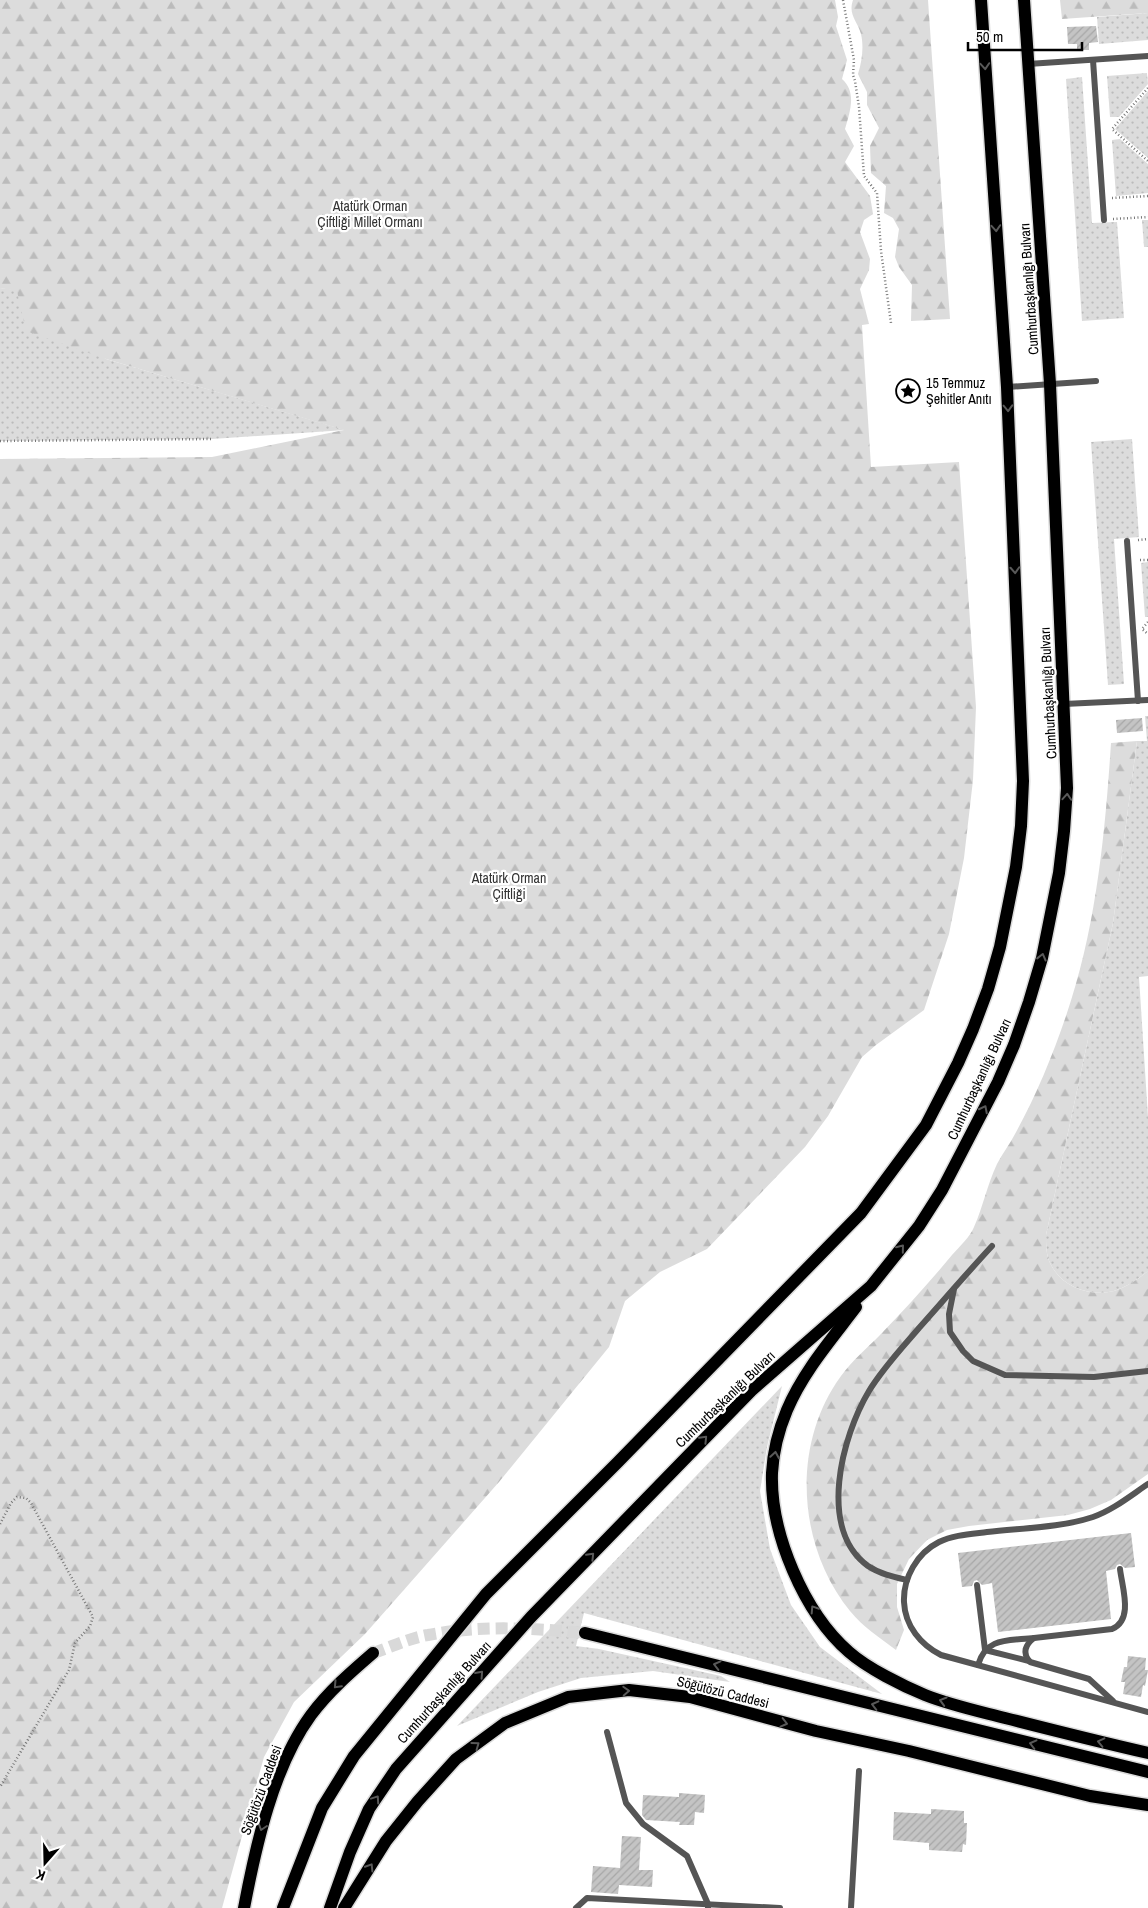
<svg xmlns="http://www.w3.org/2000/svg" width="1148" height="1908" viewBox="0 0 1148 1908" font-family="'Archivo Narrow',sans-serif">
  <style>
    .grass { fill: url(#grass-dots) }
    .forest { fill: url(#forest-firs) }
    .building { fill: url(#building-hatch) }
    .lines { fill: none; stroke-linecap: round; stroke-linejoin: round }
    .primary-tunnel { stroke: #d9d9d9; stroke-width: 12; stroke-dasharray: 12 6; stroke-linecap: butt }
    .primary-casing { stroke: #dbdbdb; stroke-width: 15 }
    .path { stroke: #777; stroke-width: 2.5; stroke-dasharray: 1 2.5; stroke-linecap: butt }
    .lane { stroke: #555; stroke-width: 6 }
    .primary { stroke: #000; stroke-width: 12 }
    .oneway { stroke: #595959 }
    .labels { text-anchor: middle; stroke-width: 4.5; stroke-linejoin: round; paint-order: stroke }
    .park-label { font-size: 14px; fill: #333; stroke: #fff }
    .street-label { font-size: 14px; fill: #000; stroke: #fff }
    .poi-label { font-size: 14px; fill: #000; stroke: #fff; text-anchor: start }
  </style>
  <defs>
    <pattern id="grass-dots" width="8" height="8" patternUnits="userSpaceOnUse" patternTransform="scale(1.25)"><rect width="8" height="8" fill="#dcdcdc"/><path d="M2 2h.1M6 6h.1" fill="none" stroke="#bbb" stroke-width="1.8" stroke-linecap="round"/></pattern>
    <pattern id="forest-firs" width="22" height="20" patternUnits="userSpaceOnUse" patternTransform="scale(1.25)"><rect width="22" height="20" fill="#dcdcdc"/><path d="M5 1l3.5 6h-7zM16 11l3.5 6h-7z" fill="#bbb"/></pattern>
    <pattern id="building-hatch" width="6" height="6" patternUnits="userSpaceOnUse" patternTransform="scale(1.25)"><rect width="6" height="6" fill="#c4c4c4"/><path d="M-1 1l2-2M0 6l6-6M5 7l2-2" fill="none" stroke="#a7a7a7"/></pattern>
  </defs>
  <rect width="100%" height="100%" fill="#fff"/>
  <g class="grass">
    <polygon points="1148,13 1148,40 1099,44 1097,17"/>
    <polygon points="1147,73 1148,84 1119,117 1110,117 1107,76"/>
    <polygon points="1082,77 1092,223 1117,222 1124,318 1082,321 1066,79"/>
    <polygon points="1148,91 1148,158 1115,129"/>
    <polygon points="1120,139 1148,164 1148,193 1116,196 1112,140"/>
    <polygon points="1142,220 1148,220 1148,247 1144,247"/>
    <polygon points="0,288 17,290 106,359 345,430 212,439 0,441"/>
    <polygon points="1132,439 1139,537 1114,539 1124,684 1108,685 1091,442"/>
    <polygon points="1148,562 1148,617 1145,617 1141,563"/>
    <path d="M1145,716H1148V976L1139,977L1148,1117V1271C1138,1279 1127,1287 1114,1291C1091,1297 1063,1288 1051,1265C1046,1256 1046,1245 1046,1235L1113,923L1137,741H1147Z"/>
    <polygon points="782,1386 767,1447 760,1491 770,1549 791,1605 820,1647 882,1694 584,1613 576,1646 599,1649 721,1676 730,1682 653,1671 581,1678 538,1692 457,1726"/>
  </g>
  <g class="forest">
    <path d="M0,0H835L838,17L836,26L847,60L842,79C857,92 850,112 845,129L854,146L845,162L870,196L873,214L864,220L860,232L870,259L869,270L860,289L869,324L862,325L871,467L959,462L976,707L973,780L964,858L949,934L924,1010L876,1045L862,1057L828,1116L805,1147L707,1249L660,1272L625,1301L609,1347L499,1482L365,1634L294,1702L264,1757L222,1908H0V459L212,457L344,430L106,359L26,331L17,291L0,288Z"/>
    <path d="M853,0H928L950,319L911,321L912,285L899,267L895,257L899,229L893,218L884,213L886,186L871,173L870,146L879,128L867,105V92L858,74C862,61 864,47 861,34C857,20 848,15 853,0Z"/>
    <polygon points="1060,0 1148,0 1148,13 1062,19"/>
    <path d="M1137,741L1113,923L1046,1235C1046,1245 1046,1256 1051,1265C1063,1288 1091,1297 1114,1291C1127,1287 1138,1279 1148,1271V1474L1111,1500L1090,1509L1068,1515L969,1526L947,1530L927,1540L909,1559L897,1584V1607L904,1630L896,1650C880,1638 863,1627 850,1611C797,1546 791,1444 841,1376C852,1361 867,1348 880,1335C905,1309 929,1283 952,1255C959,1247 970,1237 974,1227C983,1207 987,1185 997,1164C1002,1154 1010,1144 1015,1134C1036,1096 1052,1057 1066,1016C1096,929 1105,835 1111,743Z"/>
  </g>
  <g class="building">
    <polygon points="1096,26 1098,42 1089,43 1089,50 1077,50 1077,44 1068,44 1067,27"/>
    <polygon points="1142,718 1143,731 1117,733 1116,720"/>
    <polygon points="1131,1533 1135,1567 1125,1568 1120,1564 1117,1565 1115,1569 1106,1571 1111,1619 998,1632 992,1583 982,1585 977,1580 974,1581 972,1586 962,1587 958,1553"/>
    <polygon points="1128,1656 1146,1658 1145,1670 1148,1670 1145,1686 1143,1685 1141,1697 1123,1694 1125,1682 1121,1682 1124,1667 1127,1667"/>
    <polygon points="679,1793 705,1795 704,1813 695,1812 694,1825 679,1825 680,1822 646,1820 642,1815 643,1795 679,1797"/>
    <polygon points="931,1809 964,1811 964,1823 967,1823 966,1845 963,1844 962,1852 929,1850 929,1843 893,1840 894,1812 931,1814"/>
    <polygon points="622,1836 641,1837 639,1870 653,1870 652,1887 619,1885 618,1894 591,1892 593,1866 620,1868"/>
  </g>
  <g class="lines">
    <path class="primary-tunnel" d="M373,1653C391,1647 410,1638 428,1635C480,1625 532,1628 585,1633"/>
    <g class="primary-casing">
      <g id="primary">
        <path d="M856,1307C831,1340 803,1372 787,1410C779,1429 773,1453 772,1473C770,1533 804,1613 849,1652C867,1668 903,1686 925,1695C950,1705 978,1711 1005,1718C1052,1730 1100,1742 1148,1753"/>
        <polyline points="585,1633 1148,1772"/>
        <path d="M244,1908C256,1845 273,1767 311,1715C329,1691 351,1672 373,1653"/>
        <polyline points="283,1908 322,1808 354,1756 486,1594 618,1462 861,1213 926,1125 958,1063 973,1029 988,989 1000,947 1016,867 1021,826 1023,781 1007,387 981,0"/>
        <polyline points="330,1908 350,1852 369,1809 396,1769 531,1617 751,1391 871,1286 919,1226 942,1190 998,1082 1014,1045 1029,1002 1042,958 1059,873 1064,831 1067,788 1050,384 1024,0"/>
        <polyline points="344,1908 386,1841 418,1801 456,1759 505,1723 568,1697 629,1690 690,1697 816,1731 909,1751 1090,1796 1148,1805"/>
      </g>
    </g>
    <g class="path">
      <polyline points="843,0 854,60 853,75 855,81 859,107 864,176 877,193 881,251 891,323"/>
      <polyline points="1148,88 1112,129 1148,161"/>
      <polyline points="1112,198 1148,196"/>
      <polyline points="1113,219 1148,217"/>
      <polyline points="0,441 212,439"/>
      <polyline points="1138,540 1148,539"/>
      <polyline points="1140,560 1148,560"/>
      <polyline points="1148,622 1142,629 1148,634"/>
      <polyline points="0,1524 11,1503 17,1497 26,1498 31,1503 93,1617 90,1626 75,1643 69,1670 0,1787"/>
    </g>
    <g class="lane">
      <polyline points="1093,60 1104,220"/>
      <polyline points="1028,64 1148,56"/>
      <polyline points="1007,387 1096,381"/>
      <polyline points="1127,541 1138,701"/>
      <polyline points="1064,704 1148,700"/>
      <polyline points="954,1289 949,1314 950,1332 963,1351 973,1361 1005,1375 1094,1377 1148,1371"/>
      <path d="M1148,1484C1130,1496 1113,1510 1093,1517C1060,1528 1021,1528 987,1532C971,1534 953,1535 939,1542C917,1553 903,1578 904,1602C905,1626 921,1645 941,1655L1148,1712"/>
      <path d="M907,1580C894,1577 880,1574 868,1566C817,1529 842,1436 869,1391C883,1368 902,1348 919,1328C943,1301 967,1273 992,1246"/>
      <polyline points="977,1585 985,1650 1029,1661"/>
      <path d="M978,1665C986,1637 1008,1641 1034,1638"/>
      <path d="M1113,1701L1089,1679L1030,1662C1022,1653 1025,1645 1034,1638L1112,1629C1134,1620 1122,1587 1120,1569"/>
      <polyline points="607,1732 626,1803 643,1824 687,1856 708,1904 708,1908"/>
      <polyline points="576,1908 587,1898 780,1908"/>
      <polyline points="851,1908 859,1771"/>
    </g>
    <use href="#primary" class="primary"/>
  </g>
  <defs><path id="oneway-chevron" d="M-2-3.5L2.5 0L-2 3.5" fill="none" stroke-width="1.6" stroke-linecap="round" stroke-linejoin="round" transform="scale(1.25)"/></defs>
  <g class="oneway">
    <use href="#oneway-chevron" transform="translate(985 66) rotate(86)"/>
    <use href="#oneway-chevron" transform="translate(996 228) rotate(86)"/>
    <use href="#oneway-chevron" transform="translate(1008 408) rotate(88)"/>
    <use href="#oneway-chevron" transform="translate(1015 570) rotate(87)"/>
    <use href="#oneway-chevron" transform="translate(1067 797) rotate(-86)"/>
    <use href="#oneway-chevron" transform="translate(1042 957) rotate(-76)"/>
    <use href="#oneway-chevron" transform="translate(984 1109) rotate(-63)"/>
    <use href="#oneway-chevron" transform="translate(901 1248) rotate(-51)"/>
    <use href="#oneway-chevron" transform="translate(704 1439) rotate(-46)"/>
    <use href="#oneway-chevron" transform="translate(775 1455) rotate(-81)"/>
    <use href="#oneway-chevron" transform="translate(591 1556) rotate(-46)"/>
    <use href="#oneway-chevron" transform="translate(814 1609) rotate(-123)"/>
    <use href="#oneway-chevron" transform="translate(717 1665) rotate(-166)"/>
    <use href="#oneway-chevron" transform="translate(480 1674) rotate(-48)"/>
    <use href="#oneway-chevron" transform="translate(337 1685) rotate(133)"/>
    <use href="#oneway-chevron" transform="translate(626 1691) rotate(-3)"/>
    <use href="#oneway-chevron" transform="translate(943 1701) rotate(-164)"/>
    <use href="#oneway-chevron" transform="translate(875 1705) rotate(-166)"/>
    <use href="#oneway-chevron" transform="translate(784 1723) rotate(14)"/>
    <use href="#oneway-chevron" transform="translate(1101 1742) rotate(-167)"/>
    <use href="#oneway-chevron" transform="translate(1033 1744) rotate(-166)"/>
    <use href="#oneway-chevron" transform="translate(476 1745) rotate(-36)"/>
    <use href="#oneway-chevron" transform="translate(376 1799) rotate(-56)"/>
    <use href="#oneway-chevron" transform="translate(262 1827) rotate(108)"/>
    <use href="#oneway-chevron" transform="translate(370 1867) rotate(-58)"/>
  </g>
  <defs>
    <g id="sight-ring" transform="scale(1.25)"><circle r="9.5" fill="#fff" stroke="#000" stroke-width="1.5"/><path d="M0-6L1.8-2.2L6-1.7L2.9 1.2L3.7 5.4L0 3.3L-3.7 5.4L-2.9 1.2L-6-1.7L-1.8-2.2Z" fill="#000"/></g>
  </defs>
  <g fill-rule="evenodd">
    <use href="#sight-ring" x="908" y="391"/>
  </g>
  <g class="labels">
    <g class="park-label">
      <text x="370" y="211">Atatürk Orman<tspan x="370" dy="16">Çiftliği Millet Ormanı</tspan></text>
      <text x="509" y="883">Atatürk Orman<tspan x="509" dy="16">Çiftliği</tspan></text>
    </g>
    <g class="street-label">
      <text transform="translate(1029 289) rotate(-94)" y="5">Cumhurbaşkanlığı Bulvarı</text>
      <text transform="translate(1048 693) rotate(-93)" y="5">Cumhurbaşkanlığı Bulvarı</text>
      <text transform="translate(979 1079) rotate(-65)" y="5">Cumhurbaşkanlığı Bulvarı</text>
      <text transform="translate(725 1399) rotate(-44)" y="5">Cumhurbaşkanlığı Bulvarı</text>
      <text transform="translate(444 1692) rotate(-48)" y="5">Cumhurbaşkanlığı Bulvarı</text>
      <text transform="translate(723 1692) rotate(14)" y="5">Söğütözü Caddesi</text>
      <text transform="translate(261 1790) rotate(-70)" y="5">Söğütözü Caddesi</text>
    </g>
    <g class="poi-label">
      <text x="926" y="388">15 Temmuz<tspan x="926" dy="16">Şehitler Anıtı</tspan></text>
    </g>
  </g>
  <g transform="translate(45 1863) rotate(200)" stroke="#ffffff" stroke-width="4" paint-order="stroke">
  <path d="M0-4L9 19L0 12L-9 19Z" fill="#000000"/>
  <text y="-8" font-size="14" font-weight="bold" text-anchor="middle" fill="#000000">K</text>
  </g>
  <path d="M968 42v8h114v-8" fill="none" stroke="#000000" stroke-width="2.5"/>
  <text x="976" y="42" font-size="15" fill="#000000" stroke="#ffffff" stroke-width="4" paint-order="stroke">50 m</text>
</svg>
